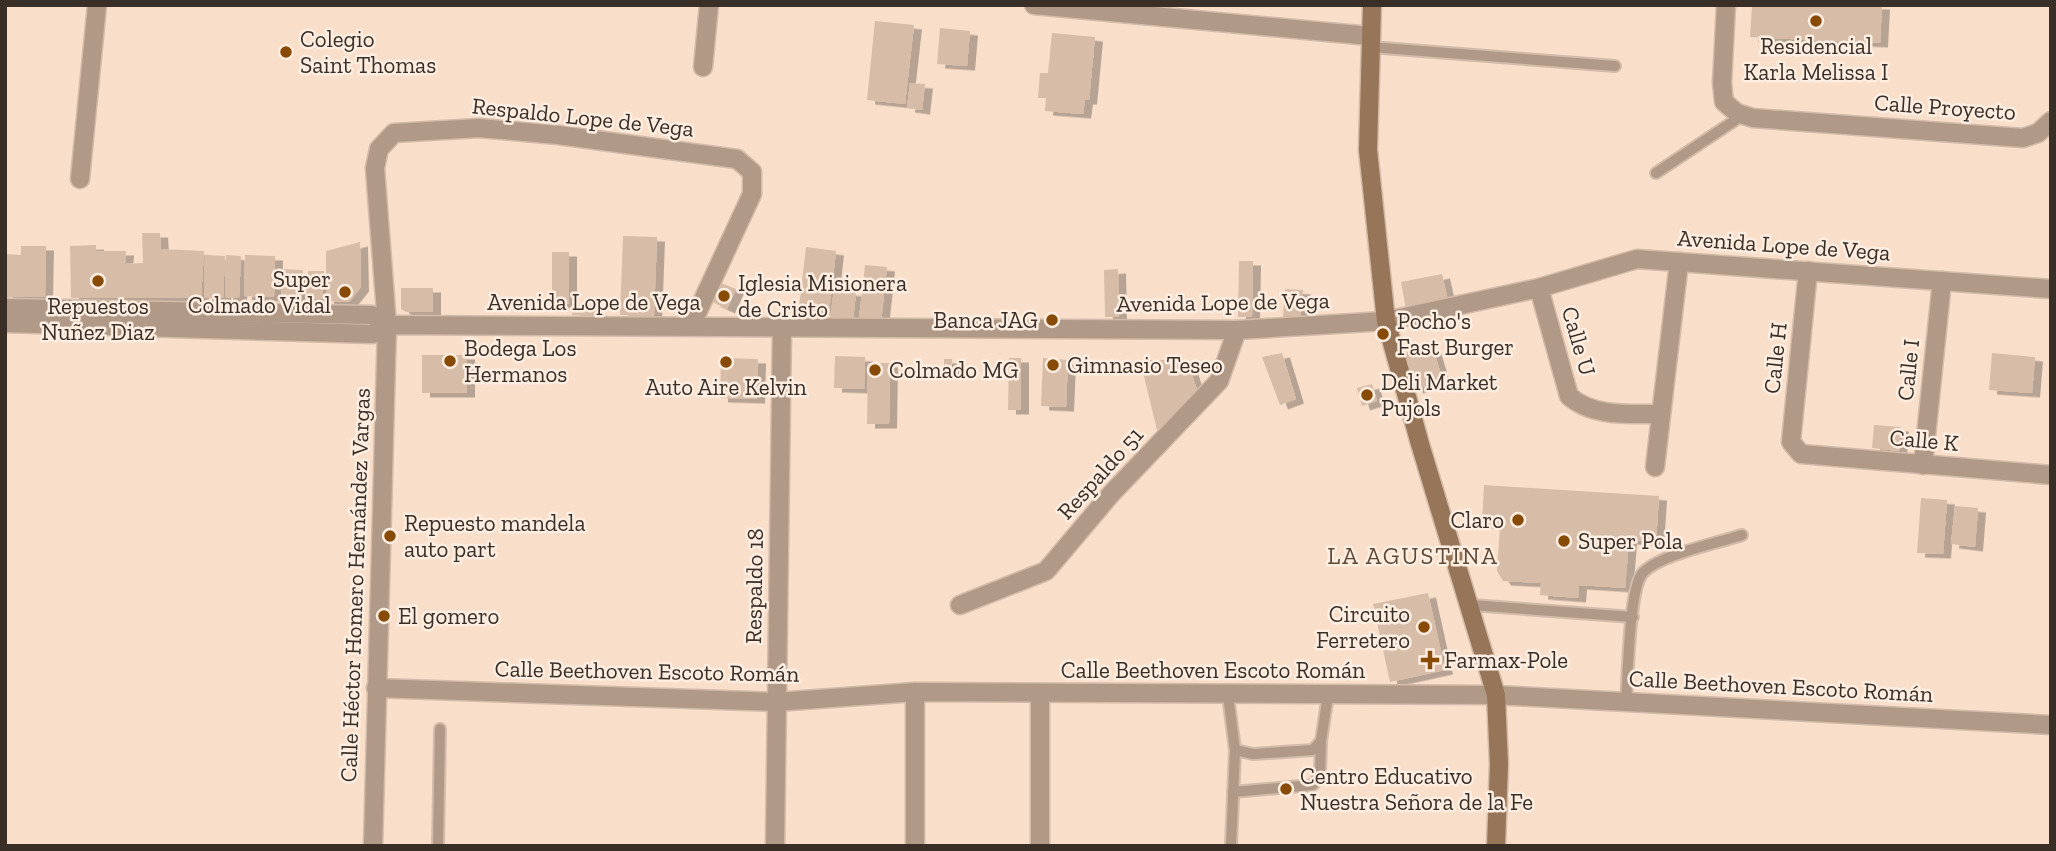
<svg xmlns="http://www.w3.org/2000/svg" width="2056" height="851" viewBox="0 0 2056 851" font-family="'Zilla Slab',serif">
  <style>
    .building { fill: #d7bda8; filter: url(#shadow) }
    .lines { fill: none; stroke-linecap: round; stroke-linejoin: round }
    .service-casing { stroke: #d3bba9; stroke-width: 14 }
    .minor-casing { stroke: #d3bba9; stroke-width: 21 }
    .tertiary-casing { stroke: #d3bba9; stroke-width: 21 }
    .secondary-casing { stroke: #d3bba9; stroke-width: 21 }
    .service { stroke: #b19987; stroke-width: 10 }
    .minor { stroke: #b19987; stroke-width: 18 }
    .tertiary { stroke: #b19987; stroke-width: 18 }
    .secondary { stroke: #977559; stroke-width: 18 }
    .poi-dot { fill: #874b06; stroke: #feeee1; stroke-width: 2.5 }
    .labels { text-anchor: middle; stroke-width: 5; stroke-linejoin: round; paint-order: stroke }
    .poi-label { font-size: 23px; fill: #392f27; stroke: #feeee1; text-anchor: start }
    .street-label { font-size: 23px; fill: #392f27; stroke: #feeee1 }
    .neighbourhood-label { font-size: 24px; letter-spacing: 2px; fill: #5f4937; stroke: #feeee1 }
  </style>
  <defs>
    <filter id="shadow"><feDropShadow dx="8" dy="4.5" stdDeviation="0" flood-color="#0004"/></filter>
  </defs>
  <rect width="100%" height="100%" fill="#f9dec9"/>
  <g class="building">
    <polygon points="1752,5 1882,5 1880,43 1750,37"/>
    <polygon points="875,21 914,25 905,104 867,100"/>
    <polygon points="940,28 970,31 967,66 937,64"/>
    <polygon points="1052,33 1095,37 1089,100 1085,100 1083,114 1045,111 1046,98 1038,98 1040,73 1048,73"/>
    <polygon points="910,83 925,84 922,110 907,108"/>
    <polygon points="142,233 160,233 161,249 204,251 201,298 71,298 70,246 96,245 96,251 126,251 125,264 143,263"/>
    <polygon points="623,236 657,237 654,316 620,315"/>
    <polygon points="360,242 361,287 349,302 326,301 326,251"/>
    <polygon points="21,246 46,246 45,297 5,297 5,254 21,255"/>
    <polygon points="806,247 836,251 829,312 799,308"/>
    <rect x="552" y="252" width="17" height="52"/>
    <polygon points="205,255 225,256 223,298 204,298"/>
    <polygon points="226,255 241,256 239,298 225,297"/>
    <polygon points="245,255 275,256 274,297 244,296"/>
    <polygon points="1239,261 1253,261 1252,317 1238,317"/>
    <polygon points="865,265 887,267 881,322 859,319"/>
    <polygon points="283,269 303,270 301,298 281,297"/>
    <polygon points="1118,269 1119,317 1105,317 1104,270"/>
    <polygon points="308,271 324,271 322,299 306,298"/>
    <polygon points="1442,274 1448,301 1406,309 1401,282"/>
    <polygon points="721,283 736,289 727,309 712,302"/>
    <polygon points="401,288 433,288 433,312 406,312 401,309"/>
    <polygon points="1285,289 1303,290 1300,318 1283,317"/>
    <polygon points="834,290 856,292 853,321 830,319"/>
    <polygon points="572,305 596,305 596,316 572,315"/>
    <polygon points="1432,345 1443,381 1415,389 1404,353"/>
    <polygon points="1282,353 1296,399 1280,405 1262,357"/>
    <polygon points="1992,353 2035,357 2032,393 1989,390"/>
    <rect x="422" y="355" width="45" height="38"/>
    <polygon points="835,356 865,357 864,389 834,388"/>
    <polygon points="721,358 758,359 757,399 720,398"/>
    <polygon points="1009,358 1021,358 1021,410 1008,410"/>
    <polygon points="1043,358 1068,360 1066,407 1041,406"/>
    <polygon points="944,359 952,359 951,371 944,371"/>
    <polygon points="1140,360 1187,360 1199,396 1157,430"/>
    <polygon points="868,363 890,363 889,424 867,424"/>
    <polygon points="1372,384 1377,401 1362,406 1357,388"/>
    <polygon points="1874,425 1901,427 1899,451 1872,448"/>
    <polygon points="1484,485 1659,496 1656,542 1629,540 1625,588 1579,585 1578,598 1540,595 1541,583 1503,581 1497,571 1500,526 1482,524"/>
    <polygon points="1921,498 1947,500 1943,554 1917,553"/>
    <polygon points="1955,506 1978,508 1975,547 1951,544"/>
    <polygon points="1428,593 1445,670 1390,682 1373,604"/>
  </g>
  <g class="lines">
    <g class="service-casing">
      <g id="service">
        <polyline points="1370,47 1615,66"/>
        <polyline points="1656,173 1743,115"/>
        <polyline points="1471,605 1633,617"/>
        <polyline points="1228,695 1235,750 1253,754 1313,750 1321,741 1328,695"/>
        <path d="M1626,702C1628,677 1629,590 1642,574C1657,555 1718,543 1742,535"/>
        <polyline points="1233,792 1313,785 1320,775 1321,741"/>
        <polyline points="438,846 440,729"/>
        <polyline points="1231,846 1235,750"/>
      </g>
    </g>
    <g class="minor-casing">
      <g id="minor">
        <polyline points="1034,5 1370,36"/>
        <polyline points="1726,5 1722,83 1724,102 1737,113 1753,118 2023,138 2038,133 2051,121"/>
        <polyline points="703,67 709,5"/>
        <polyline points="80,179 97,5"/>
        <polyline points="1808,271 1791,442 1801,454 2051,475"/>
        <path d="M1539,288L1569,396C1592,417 1629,414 1659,414"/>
        <polyline points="1386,321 1539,288 1637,259 2051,289"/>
        <polyline points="1923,465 1942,281"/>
        <polyline points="1655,467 1679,262"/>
        <polyline points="960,605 1046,571 1111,494 1219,381 1237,330"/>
        <polyline points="376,688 776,702 915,692 1496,695 2051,725"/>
        <polyline points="1040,695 1040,846"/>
        <polyline points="373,846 387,325 375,168 379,149 394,133 479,128 558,135 737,159 752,172 752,194 691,326"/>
        <polyline points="775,846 782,326"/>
        <polyline points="915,846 915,692"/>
      </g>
    </g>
    <g class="tertiary-casing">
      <g id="tertiary">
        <polyline points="5,308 372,315 387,325"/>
        <polyline points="5,323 373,334 387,325 1237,330 1386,321"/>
      </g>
    </g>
    <g class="secondary-casing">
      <polyline id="secondary" points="1372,5 1368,150 1386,321 1420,444 1496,695 1499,764 1496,846"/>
    </g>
    <use href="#service" class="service"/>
    <use href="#minor" class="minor"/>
    <use href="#tertiary" class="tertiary"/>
    <use href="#secondary" class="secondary"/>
  </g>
  <g class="poi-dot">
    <circle cx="1816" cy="21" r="7"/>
    <circle cx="286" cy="52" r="7"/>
    <circle cx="98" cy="281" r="7"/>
    <circle cx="345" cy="292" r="7"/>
    <circle cx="724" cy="296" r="7"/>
    <circle cx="1052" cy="320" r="7"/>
    <circle cx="1383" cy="334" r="7"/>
    <circle cx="450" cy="361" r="7"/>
    <circle cx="726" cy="362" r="7"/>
    <circle cx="1053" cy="365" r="7"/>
    <circle cx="875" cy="370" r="7"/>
    <circle cx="1367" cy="395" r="7"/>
    <circle cx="1518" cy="520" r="7"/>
    <circle cx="390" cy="536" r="7"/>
    <circle cx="1564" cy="541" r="7"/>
    <circle cx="384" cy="616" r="7"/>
    <circle cx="1424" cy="627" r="7"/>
    <path d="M1426.5 649.5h7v7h7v7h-7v7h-7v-7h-7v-7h7z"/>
    <circle cx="1286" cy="789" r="7"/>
  </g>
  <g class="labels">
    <g class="poi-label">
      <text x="300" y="47">Colegio<tspan x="300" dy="26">Saint Thomas</tspan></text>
      <text x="1816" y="54" text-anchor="middle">Residencial<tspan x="1816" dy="26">Karla Melissa I</tspan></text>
      <text x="331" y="287" text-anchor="end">Super<tspan x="331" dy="26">Colmado Vidal</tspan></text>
      <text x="738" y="291">Iglesia Misionera<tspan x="738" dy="26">de Cristo</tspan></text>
      <text x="98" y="314" text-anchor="middle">Repuestos<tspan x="98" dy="26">Nuñez Diaz</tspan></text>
      <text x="1038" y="328" text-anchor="end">Banca JAG</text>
      <text x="1397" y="329">Pocho's<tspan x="1397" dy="26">Fast Burger</tspan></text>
      <text x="464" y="356">Bodega Los<tspan x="464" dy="26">Hermanos</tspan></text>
      <text x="1067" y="373">Gimnasio Teseo</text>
      <text x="889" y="378">Colmado MG</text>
      <text x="1381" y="390">Deli Market<tspan x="1381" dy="26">Pujols</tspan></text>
      <text x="726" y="395" text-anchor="middle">Auto Aire Kelvin</text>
      <text x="1504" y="528" text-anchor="end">Claro</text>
      <text x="404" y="531">Repuesto mandela<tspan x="404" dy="26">auto part</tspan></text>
      <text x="1578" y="549">Super Pola</text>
      <text x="1410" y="622" text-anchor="end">Circuito<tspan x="1410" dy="26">Ferretero</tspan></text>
      <text x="398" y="624">El gomero</text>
      <text x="1444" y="668">Farmax-Pole</text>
      <text x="1300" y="784">Centro Educativo<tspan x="1300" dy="26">Nuestra Señora de la Fe</tspan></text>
    </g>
    <g class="street-label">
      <text transform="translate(1945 107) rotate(4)" y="8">Calle Proyecto</text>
      <text transform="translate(583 117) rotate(6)" y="8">Respaldo Lope de Vega</text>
      <text transform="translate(1784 245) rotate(4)" y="8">Avenida Lope de Vega</text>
      <text x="594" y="310">Avenida Lope de Vega</text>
      <text transform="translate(1223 302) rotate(-1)" y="8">Avenida Lope de Vega</text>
      <text transform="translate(1579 341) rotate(74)" y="8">Calle U</text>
      <text transform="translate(1775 358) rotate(-84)" y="8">Calle H</text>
      <text transform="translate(1908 370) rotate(-84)" y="8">Calle I</text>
      <text transform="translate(1924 440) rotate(5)" y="8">Calle K</text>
      <text transform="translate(1100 473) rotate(-48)" y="8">Respaldo 51</text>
      <text transform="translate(355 585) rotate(-88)" y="8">Calle Héctor Homero Hernández Vargas</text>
      <text transform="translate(754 586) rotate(-89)" y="8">Respaldo 18</text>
      <text x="1213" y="678">Calle Beethoven Escoto Román</text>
      <text transform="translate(647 671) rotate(1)" y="8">Calle Beethoven Escoto Román</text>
      <text transform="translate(1781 686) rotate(3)" y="8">Calle Beethoven Escoto Román</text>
    </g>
    <g class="neighbourhood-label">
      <text x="1413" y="564">LA AGUSTINA</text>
    </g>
  </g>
  <rect width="2056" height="851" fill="none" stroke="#392f27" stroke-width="14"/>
</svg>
